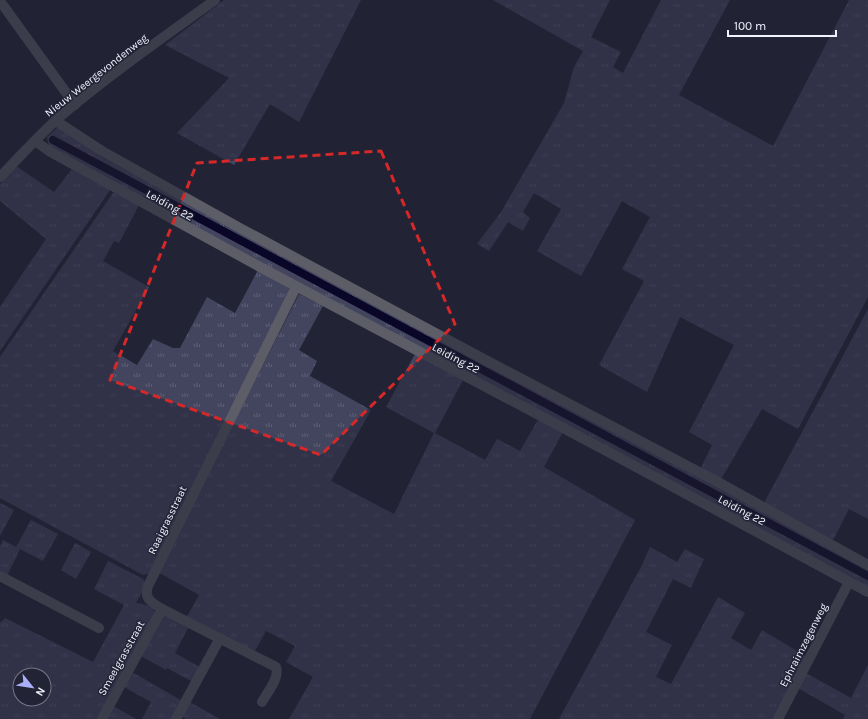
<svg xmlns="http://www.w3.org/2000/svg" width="868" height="719" viewBox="0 0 868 719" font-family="Karla,sans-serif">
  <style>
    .grass { fill: url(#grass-tufts); fill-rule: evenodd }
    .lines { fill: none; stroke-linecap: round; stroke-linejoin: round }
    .stream { stroke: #090627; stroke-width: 2 }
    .canal { stroke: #090627; stroke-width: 8 }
    .minor { stroke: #5c5d66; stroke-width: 10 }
    .marked { fill: none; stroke: #d62828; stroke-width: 3; stroke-dasharray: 8 5; stroke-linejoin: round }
    .labels { text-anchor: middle; stroke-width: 3; stroke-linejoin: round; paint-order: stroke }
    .street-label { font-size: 11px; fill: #f1f3ff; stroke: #222335 }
  </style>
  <defs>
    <pattern id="grass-tufts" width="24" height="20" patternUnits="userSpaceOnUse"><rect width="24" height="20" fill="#43455f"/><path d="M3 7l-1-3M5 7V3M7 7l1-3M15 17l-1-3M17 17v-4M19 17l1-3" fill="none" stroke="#5f6077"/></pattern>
  </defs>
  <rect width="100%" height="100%" fill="#222335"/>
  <g class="grass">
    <polygon points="224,0 361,0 299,122 270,104 234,165 177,133 229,78 165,45"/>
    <polygon points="493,0 610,0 591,37 621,52 613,67 623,73 661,0 730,0 679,95 773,146 849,0 868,0 868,297 798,429 762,409 720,481 700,470 712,445 689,432 734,345 680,317 647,392 599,365 644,281 622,269 650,217 622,201 581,276 537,251 561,209 534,193 523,212 530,218 523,231 508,222 489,251 477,244 501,212 564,103 574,67 583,51"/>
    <polygon points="57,128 61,128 67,131 100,156 868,567 868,587 262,264 50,147 48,143 47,137"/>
    <polygon points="16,166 54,192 72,169 110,190 0,351 0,307 46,239 0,201 0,184"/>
    <polygon points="116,191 139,205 119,243 114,241 103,261 149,287 113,351 137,365 153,339 173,348 180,348 207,297 235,313 258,270 288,287 290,290 150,573 143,575 0,498 0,357 113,193"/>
    <polygon points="299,294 323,306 299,350 317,361 310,376 371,410 331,481 394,514 434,433 386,407 415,354 463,380 435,433 485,460 497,439 520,451 539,418 563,432 544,467 635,520 530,719 289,719 313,677 286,662 295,646 266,631 252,656 185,620 199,595 158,572"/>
    <polygon points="868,309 868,519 849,509 832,542 765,505 765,501"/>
    <polygon points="0,503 14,510 0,536"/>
    <polygon points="31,520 58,534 43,561 20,549 7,576 0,573 0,546 3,540 16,547"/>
    <polygon points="75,543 91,552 76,579 61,570"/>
    <polygon points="650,547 677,562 685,549 704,559 691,588 673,579 646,632 672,645 656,677 671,684 718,597 745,613 731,638 751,650 762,630 807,657 774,719 559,719 641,567"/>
    <path d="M108,561L143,579L145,582V586L136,603C143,603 153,607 156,614L99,719H0V623L5,618L93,662L124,605L94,589ZM20,675H44V699H20Z"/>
    <polygon points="163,615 188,628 175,653 203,669 195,683 167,668 166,670 141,656"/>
    <polygon points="868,665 868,719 843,719 845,715 798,688 806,673 851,698"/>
    <polygon points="132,672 184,702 174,719 142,719 151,702 124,687"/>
    <polygon points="188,701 220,719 186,719 180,716"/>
    <polygon points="113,706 136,719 105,719"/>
  </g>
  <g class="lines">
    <polyline class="stream" points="53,140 99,165"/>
    <polyline class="canal" points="53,140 868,576"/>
    <g class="minor">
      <polyline points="0,1 75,105"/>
      <polyline points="56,121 102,151 240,228 478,356 718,482 868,565"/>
      <polyline points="35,141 49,151 260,267 614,455 868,592"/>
      <path d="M0,177C18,158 37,138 56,120C106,77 161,39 215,0"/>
      <polyline points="0,576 99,628"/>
      <path d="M262,702C267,693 280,678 276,667L162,609C152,603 143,598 148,586L296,287"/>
      <polyline points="102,719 162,609"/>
      <polyline points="176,719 220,638"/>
      <polyline points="778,719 849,582"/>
    </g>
  </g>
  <path d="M0 0H868V719H0ZM381,151L455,324L321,455L110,380L197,163Z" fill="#222335" fill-opacity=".55" fill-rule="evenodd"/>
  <path class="marked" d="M381,151L455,324L321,455L110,380L197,163Z"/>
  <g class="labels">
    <g class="street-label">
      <text transform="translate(96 75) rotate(-38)" y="4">Nieuw Weergevondenweg</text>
      <text transform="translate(170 205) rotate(29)" y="4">Leiding 22</text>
      <text transform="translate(456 358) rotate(28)" y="4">Leiding 22</text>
      <text transform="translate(742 510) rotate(28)" y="4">Leiding 22</text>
      <text transform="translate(167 520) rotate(-64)" y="4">Raaigrasstraat</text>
      <text transform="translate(803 645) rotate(-63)" y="4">Ephraimzegenweg</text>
      <text transform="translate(121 658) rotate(-61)" y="4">Smeelgrasstraat</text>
    </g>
  </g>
  <g transform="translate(32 687) rotate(120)"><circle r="19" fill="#222335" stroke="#757686"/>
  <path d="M0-3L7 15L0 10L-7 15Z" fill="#abaffb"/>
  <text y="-6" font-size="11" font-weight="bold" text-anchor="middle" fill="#f1f3ff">N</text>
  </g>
  <path d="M728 30v6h108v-6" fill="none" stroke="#f1f3ff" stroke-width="2"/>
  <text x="734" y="30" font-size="12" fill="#f1f3ff" stroke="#222335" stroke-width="3" paint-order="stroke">100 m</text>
</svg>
